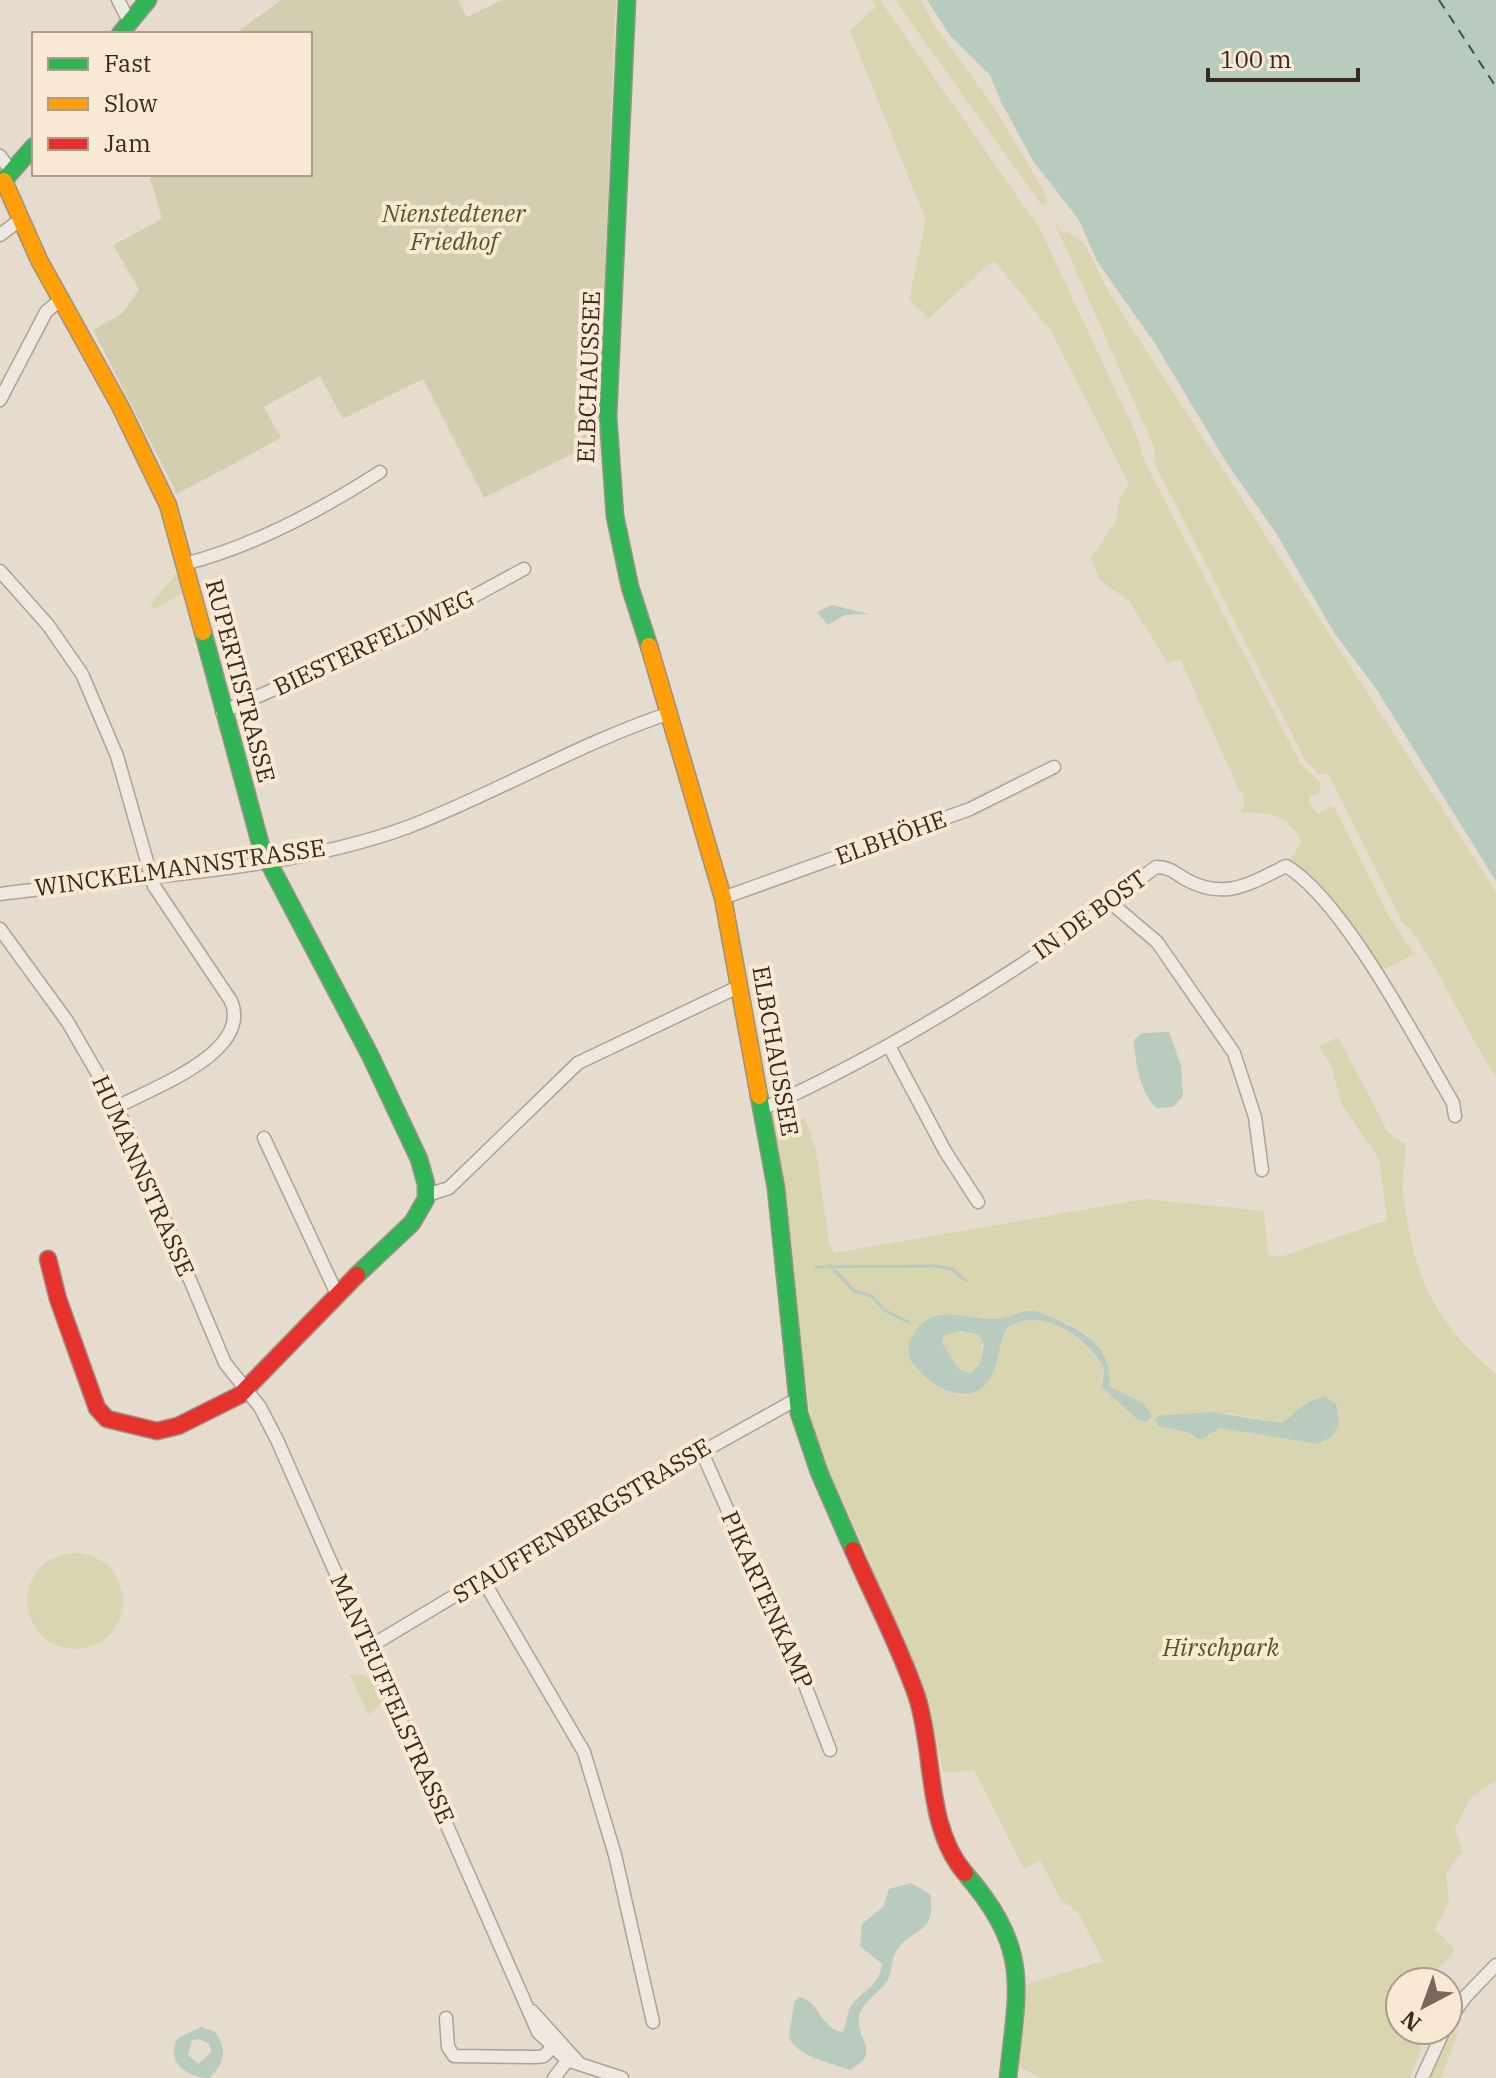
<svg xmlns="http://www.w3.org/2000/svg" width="1496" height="2078" viewBox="0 0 1496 2078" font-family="'IBM Plex Serif',serif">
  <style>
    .green { fill: #d9d5b0; fill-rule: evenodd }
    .cemetery { fill: #d3ceb0 }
    .water { fill: #b9cabe; fill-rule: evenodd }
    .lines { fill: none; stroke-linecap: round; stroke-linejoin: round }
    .stream { stroke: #b9cabe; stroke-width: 3 }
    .ferry { stroke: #2d5b53; stroke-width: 2; stroke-dasharray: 10 8; stroke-linecap: butt }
    .street-casing { stroke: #aca297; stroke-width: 15 }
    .fast-casing { stroke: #9b9187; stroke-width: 19 }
    .slow-casing { stroke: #9b9187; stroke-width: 19 }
    .jam-casing { stroke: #9b9187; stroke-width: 19 }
    .street { stroke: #eee8e0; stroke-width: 12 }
    .fast { stroke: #30b455; stroke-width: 16 }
    .slow { stroke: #ff9f0a; stroke-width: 16 }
    .jam { stroke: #e5322d; stroke-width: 16 }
    .labels { text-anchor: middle; stroke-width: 8; stroke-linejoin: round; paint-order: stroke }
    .park-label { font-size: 24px; font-style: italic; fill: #515824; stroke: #f7e9d4 }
    .street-label { font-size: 24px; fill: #3b291e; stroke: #f7e9d4 }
  </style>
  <rect width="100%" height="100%" fill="#e6dcce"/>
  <g class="green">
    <path d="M871,0H880L1040,229L1137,436L1144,460L1300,763L1321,783L1319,793L1310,796L1309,802L1318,814L1331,806L1336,810L1389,916L1414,954L1379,972C1353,930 1333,886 1289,861L1302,842C1287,813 1269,812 1239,813L1244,806L1243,792H1240L1180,659L1168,664L1129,601L1100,580L1091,558L1117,519L1119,499L1129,484L1051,331L994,260L929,318L909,299L926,220L850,31L876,7Z"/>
    <polygon points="895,0 921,0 932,22 994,107 1045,193 1047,200 1043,207"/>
    <path d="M1053,219L1062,233L1068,232L1084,243L1111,296L1496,892V1076C1462,1029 1439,959 1401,920L1328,774H1320L1305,760L1153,460L1155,449Z"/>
    <polygon points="177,573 183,593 154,609 150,605"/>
    <path d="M1338,1037L1388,1132L1405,1144C1407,1161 1401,1176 1403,1193C1414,1278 1432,1318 1496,1374V1780L1470,1799L1455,1829L1463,1852L1446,1872L1449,1902L1435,1929L1455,1950L1426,1982H1400V2011L1394,2019L1400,2030L1422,2048L1410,2078H1042L1019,2067L1027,1984L1103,1961L1078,1912L1061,1900L1040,1860L1024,1869L974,1770L943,1773L928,1698L918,1702L859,1559L867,1554L815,1441L762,1109L781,1100L790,1123L805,1118L816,1151L829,1242L834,1253L1146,1199L1264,1211L1268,1255L1283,1256L1387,1220L1379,1159L1342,1105L1331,1065L1319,1047ZM1037,1311L1069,1323L1086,1334L1107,1361L1108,1386L1128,1411L1101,1381L1104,1367C1084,1338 1045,1305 1008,1327L987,1383L965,1396L949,1392L909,1340C934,1298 955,1320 994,1319C1009,1319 1021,1310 1037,1311ZM1329,1398L1336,1404L1324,1442L1318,1444L1220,1428L1194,1438L1186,1432L1170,1429L1164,1416L1229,1413L1282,1423L1308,1402Z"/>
    <polygon points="952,1331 979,1335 983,1339 980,1363 970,1374 958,1368 942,1343 944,1335"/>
    <circle cx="75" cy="1601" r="48"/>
    <polygon points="362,1674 374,1681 384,1699 369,1716 350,1675"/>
    <polygon points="1448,2024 1458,2033 1441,2078 1422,2078"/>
  </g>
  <polygon class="cemetery" points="281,0 458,0 467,17 502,0 616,0 598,441 484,498 423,379 343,419 320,376 264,407 281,438 177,494 93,330 123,313 139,289 113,245 162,219 149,174 310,174 310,34 235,34"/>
  <g class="water">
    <polygon points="927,0 1496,0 1496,881 1375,687 1335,634 1276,533 1228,465 1156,345 1097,261 1079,220 1033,161 1000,100 990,75 951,37"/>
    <polygon points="832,605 869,614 845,615 828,625 817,612"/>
    <path d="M1169,1032L1181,1065L1183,1096L1173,1107L1157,1108C1140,1094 1135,1061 1134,1040L1142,1033Z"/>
    <path d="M1037,1311C1073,1326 1114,1341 1109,1386L1144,1404L1152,1416L1146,1422L1137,1419L1102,1387L1104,1367C1085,1337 1044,1306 1008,1327C999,1342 999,1360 992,1375C972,1414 926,1385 910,1359C906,1346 909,1340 916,1330C936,1302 966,1320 994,1319C1009,1319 1021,1309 1037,1311ZM961,1331L979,1335L984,1344L980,1363L970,1374L958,1368L942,1343L944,1335Z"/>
    <polygon points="1325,1396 1336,1404 1339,1424 1332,1436 1318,1444 1220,1428 1200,1440 1186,1432 1159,1426 1155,1421 1158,1416 1212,1412 1282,1423 1308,1402"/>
    <path d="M911,1883L930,1894C938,1937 908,1927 895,1954C890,1964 893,1974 886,1983C878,1993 860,2004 859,2018C856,2041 883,2052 850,2070C831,2063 800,2058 789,2038L794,2002L800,1997C821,2003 820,2029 843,2032C847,2024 846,2014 851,2006C862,1991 880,1985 882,1964L860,1946L862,1924L883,1907L889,1889Z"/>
    <path d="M201,2027L215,2032C228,2049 225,2064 209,2078C187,2078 164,2061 178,2038ZM200,2039L209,2044L211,2052L198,2064L188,2055L192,2040Z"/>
  </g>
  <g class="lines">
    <g class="stream">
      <polyline points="830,1265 854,1291 872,1296 884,1310 908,1322"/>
      <polyline points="816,1267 933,1266 952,1269 966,1281"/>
    </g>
    <polyline class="ferry" points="1439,0 1496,87"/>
    <g class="street-casing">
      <g id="street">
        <polyline points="118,0 129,21"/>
        <polyline points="0,156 12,172"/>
        <polyline points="0,235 21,219"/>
        <polyline points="0,400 46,312 61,299"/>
        <path d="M184,564C252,547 321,510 380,472"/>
        <path d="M0,571L48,625L82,674L117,756L154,886L231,1001C253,1052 152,1088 117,1107"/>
        <polyline points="222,712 417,627 524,569"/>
        <path d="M0,894C129,877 286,872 408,827C497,793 579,743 670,713"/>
        <polyline points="723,898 970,809 1054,767"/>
        <polyline points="1111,903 1157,942 1234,1053 1255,1117 1262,1170"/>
        <polyline points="0,929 67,1021 117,1107 225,1363 260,1407 278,1442 538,2032 567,2060 622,2078"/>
        <polyline points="889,1046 945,1151 978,1202"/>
        <path d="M762,1109C872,1060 974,998 1073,930C1102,910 1128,887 1156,867C1169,867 1174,872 1185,879C1225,901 1249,884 1286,866C1343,899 1417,1042 1453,1103L1455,1116"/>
        <polyline points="264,1138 337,1294"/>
        <polyline points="427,1195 449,1188 578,1063 738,987"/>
        <polyline points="701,1450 805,1685 830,1750"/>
        <polyline points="483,1580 584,1752 615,1855 653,2022"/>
        <polyline points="369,1647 584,1518 797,1399"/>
        <polyline points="532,2011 578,2062"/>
        <polyline points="446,2018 448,2047 454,2056 537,2057 544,2056 558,2041"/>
        <polyline points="1448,2021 1466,1996 1496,1965"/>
        <polyline points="554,2078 571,2056"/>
        <polyline points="1422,2078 1444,2030"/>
      </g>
    </g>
    <g class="fast-casing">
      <g id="fast">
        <polyline points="627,0 608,416 615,516 630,587 649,646"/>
        <polyline points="120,34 148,0"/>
        <polyline points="0,185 34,146"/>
        <polyline points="203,632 262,850 370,1055 419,1159 426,1184 426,1199 412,1223 357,1275"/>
        <polyline points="759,1096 776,1188 799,1413 819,1472 853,1550"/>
        <path d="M965,1873C1031,1950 1018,1984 1008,2078"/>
      </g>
    </g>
    <g class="slow-casing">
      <g id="slow">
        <polyline points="4,181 39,260 120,406 168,505 203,632"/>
        <polyline points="649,646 723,898 759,1096"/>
      </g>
    </g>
    <g class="jam-casing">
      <g id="jam">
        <polyline points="48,1259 58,1299 97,1408 107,1419 157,1431 178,1426 240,1395 357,1275"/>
        <path d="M853,1550C874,1598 900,1647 917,1697C935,1753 925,1826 965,1873"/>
      </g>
    </g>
    <use href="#street" class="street"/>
    <use href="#fast" class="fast"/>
    <use href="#slow" class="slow"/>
    <use href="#jam" class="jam"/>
  </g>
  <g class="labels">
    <g class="park-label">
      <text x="454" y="222">Nienstedtener<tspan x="454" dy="28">Friedhof</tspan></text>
      <text x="1221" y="1656">Hirschpark</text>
    </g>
    <g class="street-label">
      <text transform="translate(589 377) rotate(-88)" y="8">ELBCHAUSSEE</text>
      <text transform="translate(374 643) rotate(-25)" y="8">BIESTERFELDWEG</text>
      <text transform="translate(240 681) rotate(75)" y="8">RUPERTISTRASSE</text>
      <text transform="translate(891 838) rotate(-20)" y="8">ELBHÖHE</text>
      <text transform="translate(180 868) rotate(-8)" y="8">WINCKELMANNSTRASSE</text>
      <text transform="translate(1090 915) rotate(-36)" y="8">IN DE BOST</text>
      <text transform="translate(775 1051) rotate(80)" y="8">ELBCHAUSSEE</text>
      <text transform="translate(143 1176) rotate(66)" y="8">HUMANNSTRASSE</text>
      <text transform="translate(582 1521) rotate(-31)" y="8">STAUFFENBERGSTRASSE</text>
      <text transform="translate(767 1600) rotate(66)" y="8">PIKARTENKAMP</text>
      <text transform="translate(392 1699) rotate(66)" y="8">MANTEUFFELSTRASSE</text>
    </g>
  </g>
  <rect x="32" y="32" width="280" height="144" fill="#f7e9d4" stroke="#ac9c8b" stroke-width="2"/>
  <rect x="48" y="58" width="40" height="12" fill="#30b455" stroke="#ac9c8b" stroke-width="2"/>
  <text x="104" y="72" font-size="24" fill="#3b291e">Fast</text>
  <rect x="48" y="98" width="40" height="12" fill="#ff9f0a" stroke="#ac9c8b" stroke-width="2"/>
  <text x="104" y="112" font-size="24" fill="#3b291e">Slow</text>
  <rect x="48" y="138" width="40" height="12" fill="#e5322d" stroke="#ac9c8b" stroke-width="2"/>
  <text x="104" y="152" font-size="24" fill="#3b291e">Jam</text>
  <g transform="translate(1424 2006) rotate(221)"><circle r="38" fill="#f7e9d4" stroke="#ac9c8b" stroke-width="2"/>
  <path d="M0-6L14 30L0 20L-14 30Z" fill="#77685c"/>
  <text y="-12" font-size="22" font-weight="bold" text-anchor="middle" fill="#3b291e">N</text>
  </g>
  <path d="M1208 68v12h150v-12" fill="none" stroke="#3b291e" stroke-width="4"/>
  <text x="1220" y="68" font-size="24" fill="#3b291e" stroke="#f7e9d4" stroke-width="6" paint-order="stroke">100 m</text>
</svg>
